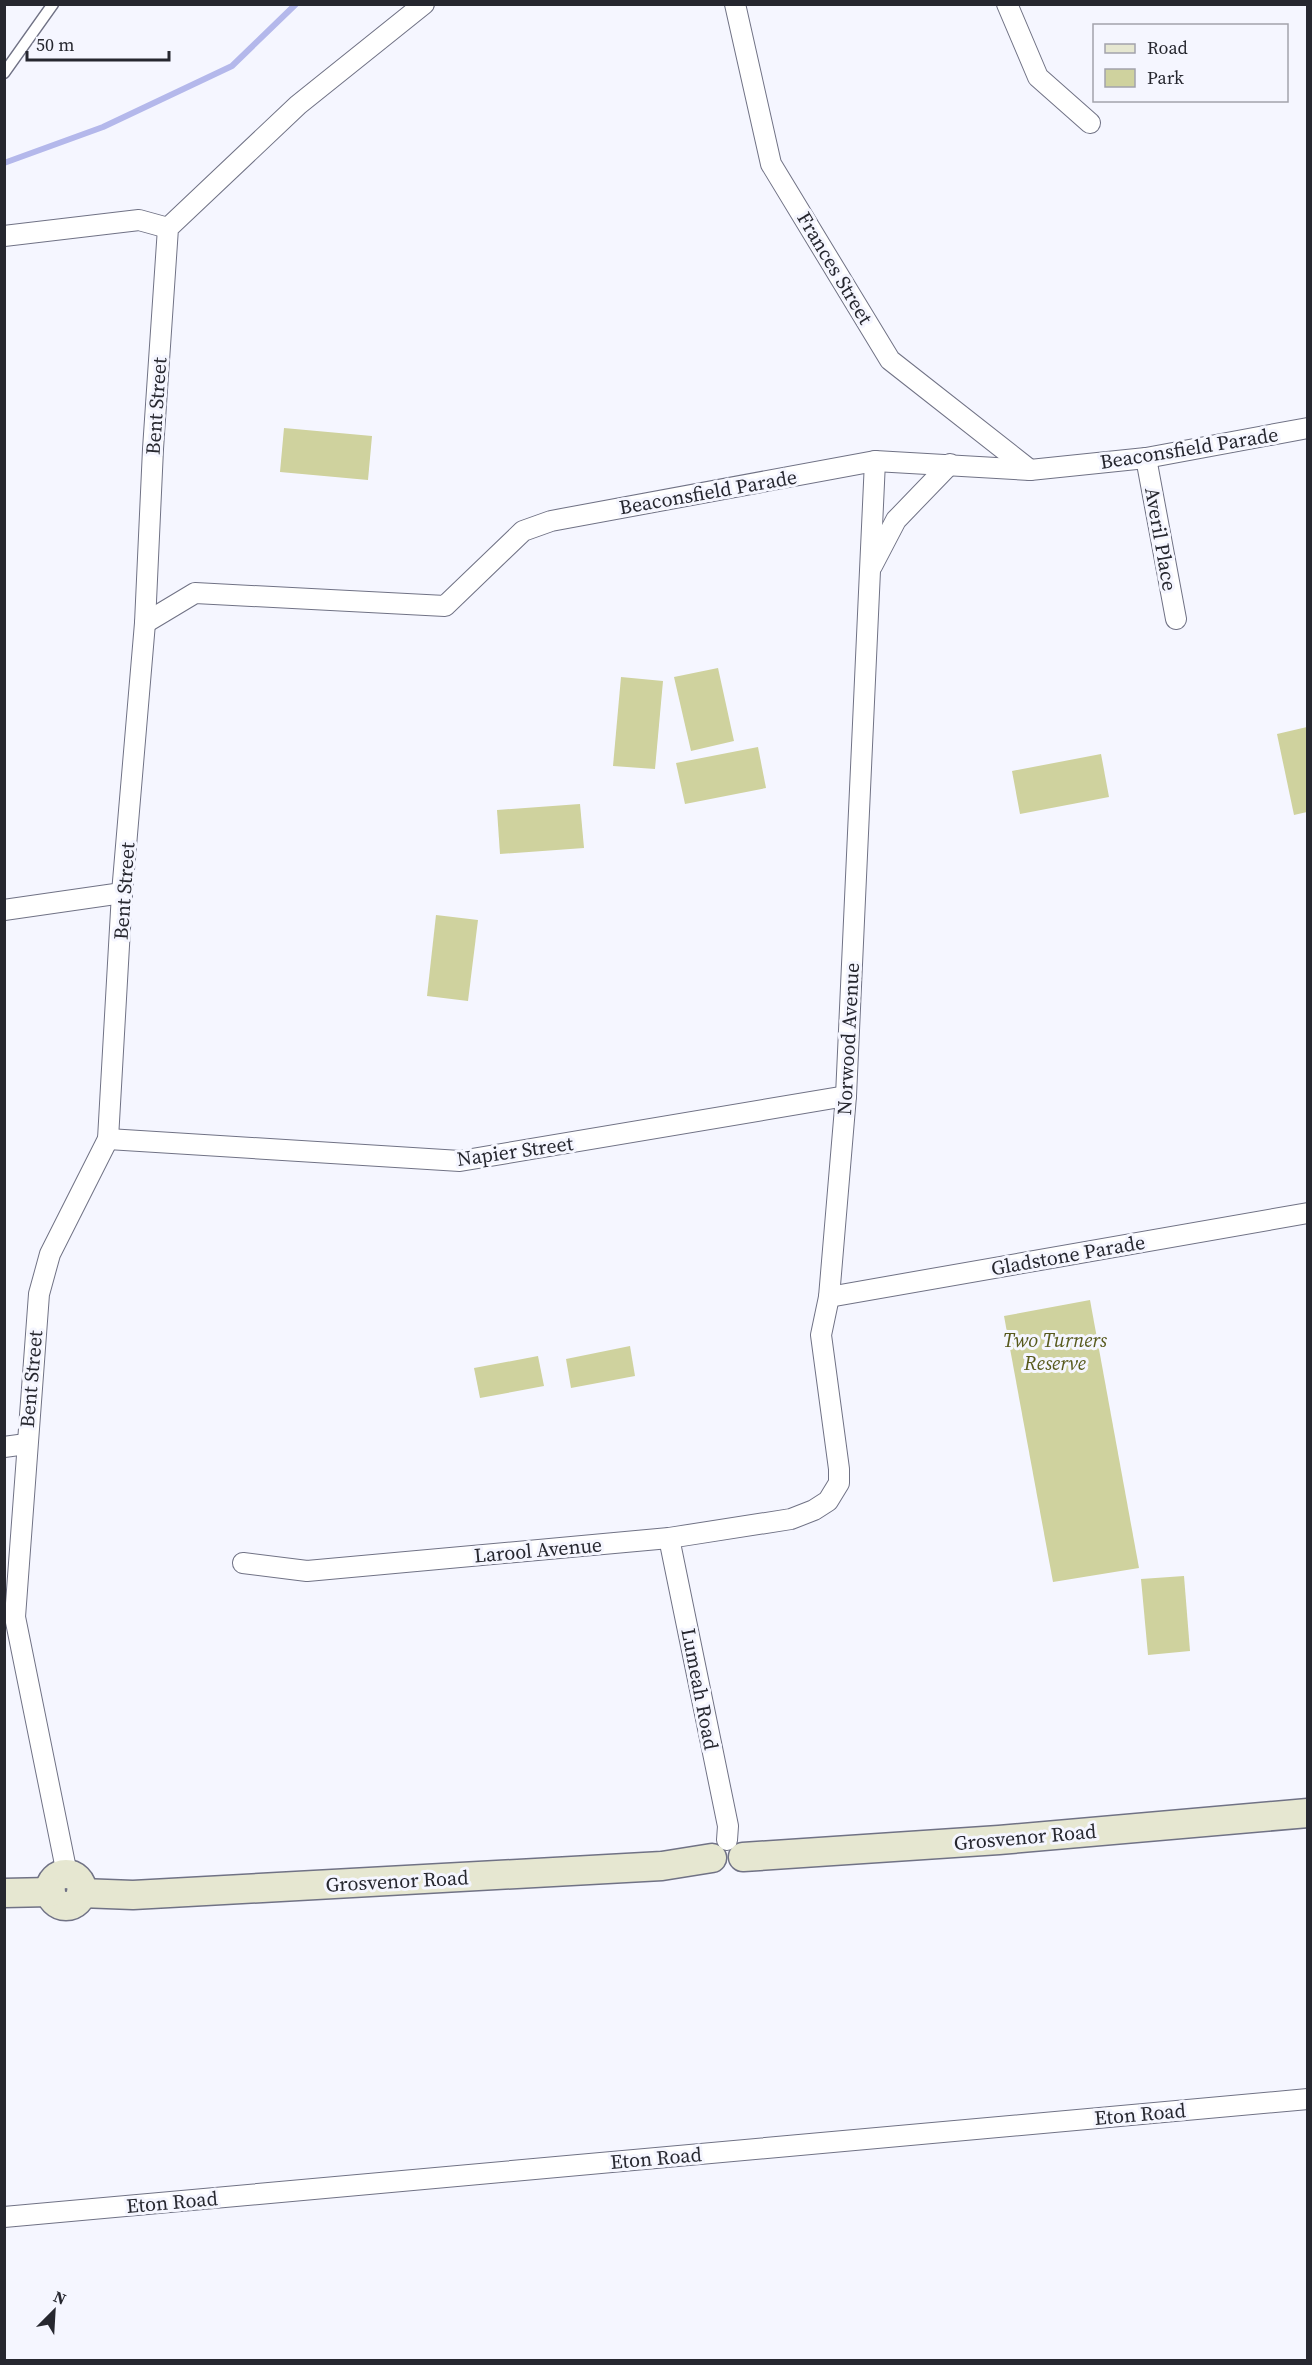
<svg xmlns="http://www.w3.org/2000/svg" width="1312" height="2365" viewBox="0 0 1312 2365" font-family="'Source Serif 4',serif">
  <style>
    .green { fill: #cfd29e }
    .lines { fill: none; stroke-linecap: round; stroke-linejoin: round }
    .stream { stroke: #b4b8eb; stroke-width: 6 }
    .lane-casing { stroke: #707285; stroke-width: 13 }
    .street-casing { stroke: #707285; stroke-width: 22 }
    .secondary-casing { stroke: #707285; stroke-width: 31 }
    .lane { stroke: #fff; stroke-width: 10 }
    .street { stroke: #fff; stroke-width: 20 }
    .secondary { stroke: #e6e7d1; stroke-width: 28 }
    .labels { text-anchor: middle; stroke-width: 6; stroke-linejoin: round; paint-order: stroke }
    .street-label { font-size: 20px; fill: #26272f; stroke: #f5f6ff }
    .park-label { font-size: 20px; font-style: italic; fill: #57591c; stroke: #f5f6ff }
  </style>
  <rect width="100%" height="100%" fill="#f5f6ff"/>
  <g class="green">
    <polygon points="284,428 372,436 368,480 280,472"/>
    <polygon points="718,668 734,741 691,751 674,677"/>
    <polygon points="621,677 663,681 655,769 613,766"/>
    <polygon points="1307,727 1307,812 1294,815 1277,734"/>
    <polygon points="758,747 766,788 685,804 676,763"/>
    <polygon points="1101,754 1109,797 1020,814 1012,771"/>
    <polygon points="580,804 584,848 500,854 497,810"/>
    <polygon points="436,915 478,920 468,1001 427,996"/>
    <polygon points="1090,1300 1139,1568 1053,1582 1004,1316"/>
    <polygon points="630,1346 635,1376 571,1388 566,1359"/>
    <polygon points="538,1356 544,1386 480,1398 474,1368"/>
    <polygon points="1184,1576 1190,1651 1148,1655 1141,1579"/>
  </g>
  <g class="lines">
    <polyline class="stream" points="4,163 103,127 232,66 296,4"/>
    <g class="lane-casing">
      <polyline id="lane" points="4,73 53,4"/>
    </g>
    <g class="street-casing">
      <g id="street">
        <polyline points="735,4 771,164 890,360 1030,470"/>
        <polyline points="1007,4 1038,77 1090,123"/>
        <polyline points="4,236 139,220 168,228"/>
        <polyline points="1146,458 1176,619"/>
        <polyline points="872,566 896,520 950,464"/>
        <polyline points="145,623 195,593 445,606 523,531 551,521 875,461 1030,470 1146,458 1308,428"/>
        <polyline points="4,910 122,893"/>
        <polyline points="108,1139 460,1161 846,1096"/>
        <polyline points="829,1297 1308,1213"/>
        <polyline points="4,1447 26,1444"/>
        <polyline points="669,1538 728,1826 727,1840"/>
        <polyline points="243,1563 307,1571 669,1538 791,1519 814,1510 828,1501 839,1483 839,1469 821,1335 829,1297 846,1096 875,461"/>
        <polyline points="67,1874 15,1617 39,1294 50,1254 108,1139 122,893 145,623 153,449 168,228 298,105 424,4"/>
        <polyline points="4,2217 1308,2099"/>
      </g>
    </g>
    <g class="secondary-casing">
      <g id="secondary">
        <polyline points="743,1857 999,1840 1308,1813"/>
        <circle cx="66" cy="1890" r="16"/>
        <polyline points="4,1893 51,1892"/>
        <polyline points="81,1893 133,1895 662,1866 712,1858"/>
      </g>
    </g>
    <use href="#lane" class="lane"/>
    <use href="#street" class="street"/>
    <use href="#secondary" class="secondary"/>
  </g>
  <g class="labels">
    <g class="street-label">
      <text transform="translate(835 268) rotate(59)" y="7">Frances Street</text>
      <text transform="translate(156 406) rotate(-86)" y="7">Bent Street</text>
      <text transform="translate(1189 448) rotate(-9)" y="7">Beaconsfield Parade</text>
      <text transform="translate(708 492) rotate(-10)" y="7">Beaconsfield Parade</text>
      <text transform="translate(1161 539) rotate(80)" y="7">Averil Place</text>
      <text transform="translate(124 891) rotate(-86)" y="7">Bent Street</text>
      <text transform="translate(848 1039) rotate(-87)" y="7">Norwood Avenue</text>
      <text transform="translate(515 1151) rotate(-8)" y="7">Napier Street</text>
      <text transform="translate(1068 1255) rotate(-10)" y="7">Gladstone Parade</text>
      <text transform="translate(31 1379) rotate(-85)" y="7">Bent Street</text>
      <text transform="translate(538 1550) rotate(-5)" y="7">Larool Avenue</text>
      <text transform="translate(700 1689) rotate(79)" y="7">Lumeah Road</text>
      <text transform="translate(1025 1837) rotate(-5)" y="7">Grosvenor Road</text>
      <text transform="translate(397 1881) rotate(-3)" y="7">Grosvenor Road</text>
      <text transform="translate(1140 2114) rotate(-5)" y="7">Eton Road</text>
      <text transform="translate(656 2158) rotate(-5)" y="7">Eton Road</text>
      <text transform="translate(172 2202) rotate(-5)" y="7">Eton Road</text>
    </g>
    <g class="park-label">
      <text x="1055" y="1347">Two Turners<tspan x="1055" dy="23">Reserve</tspan></text>
    </g>
  </g>
  <rect width="1312" height="2365" fill="none" stroke="#26272f" stroke-width="12"/>
  <rect x="1093" y="24" width="195" height="78" fill="#f5f6ff" stroke="#a2a3ac" stroke-width="1.5"/>
  <rect x="1105" y="44" width="30" height="9" fill="#e6e7d1" stroke="#a2a3ac" stroke-width="1.5"/>
  <text x="1147" y="54" font-size="18" fill="#26272f">Road</text>
  <rect x="1105" y="69" width="30" height="18" fill="#cfd29e" stroke="#a2a3ac" stroke-width="1.5"/>
  <text x="1147" y="84" font-size="18" fill="#26272f">Park</text>
  <g transform="translate(54 2311) rotate(24)" stroke="#f5f6ff" stroke-width="4.5" paint-order="stroke">
  <path d="M0-4.5L10 22L0 15L-10 22Z" fill="#26272f"/>
  <text y="-9" font-size="16" font-weight="bold" text-anchor="middle" fill="#26272f">N</text>
  </g>
  <path d="M27 51v9h142v-9" fill="none" stroke="#26272f" stroke-width="3"/>
  <text x="36" y="51" font-size="18" fill="#26272f" stroke="#f5f6ff" stroke-width="4.5" paint-order="stroke">50 m</text>
</svg>
